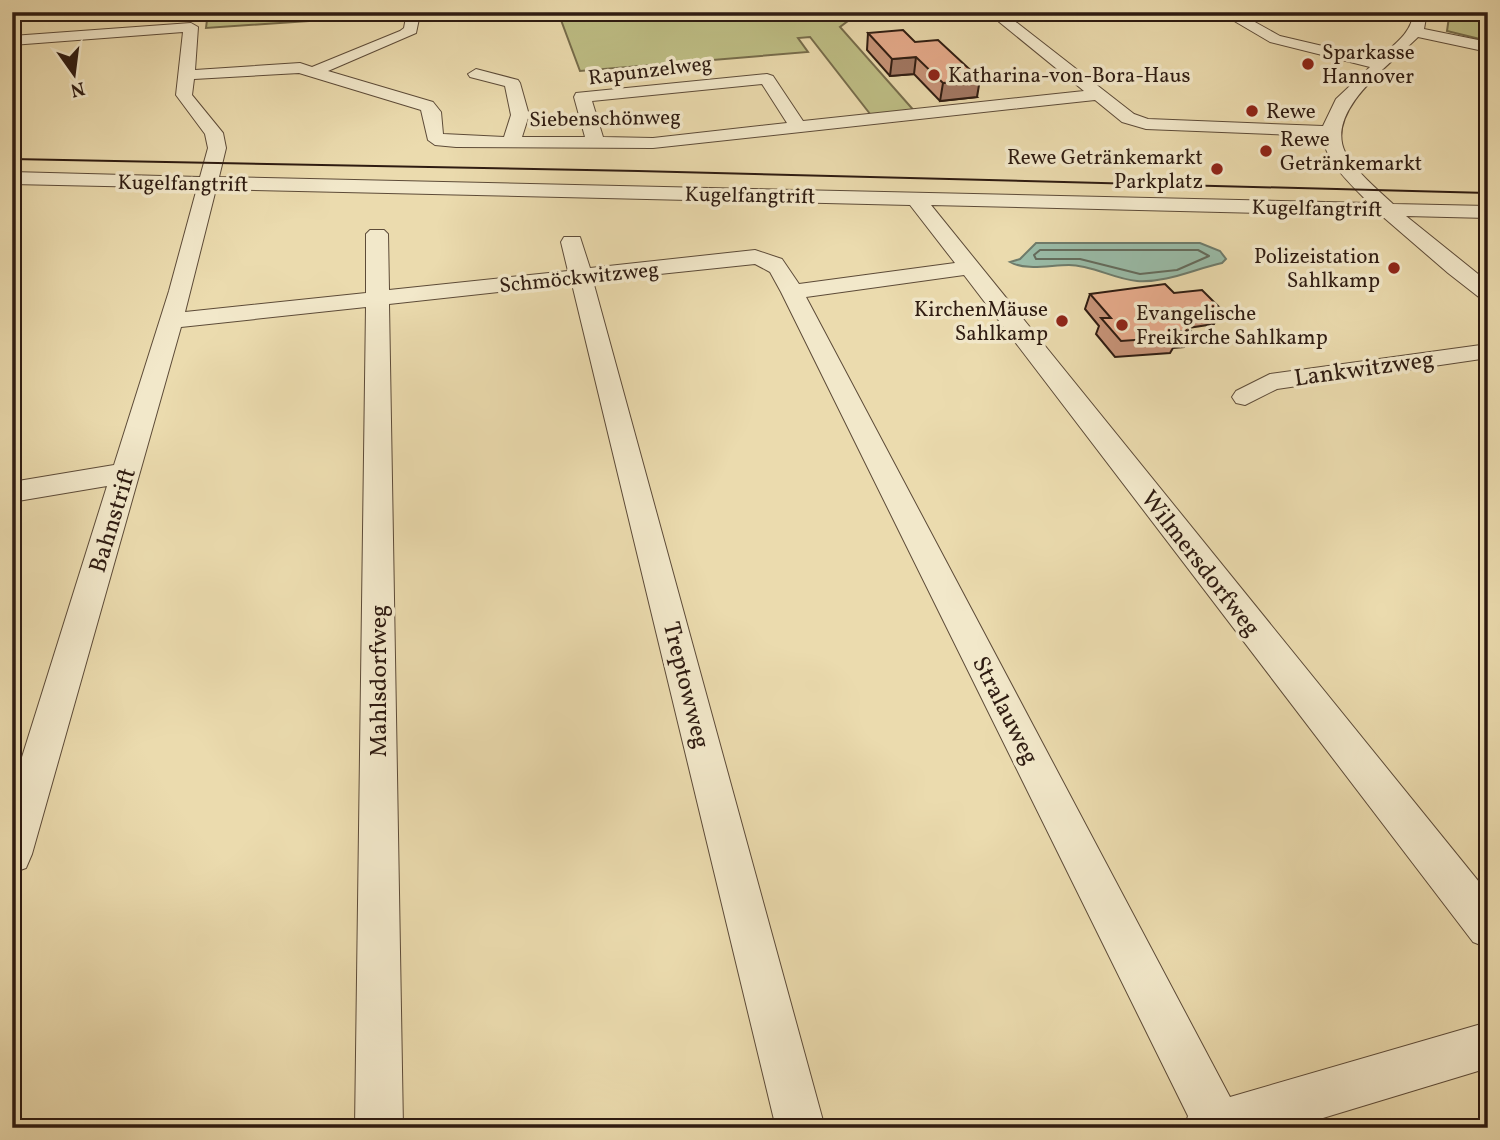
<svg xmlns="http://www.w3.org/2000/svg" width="1500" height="1140" viewBox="0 0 1500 1140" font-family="Vollkorn,serif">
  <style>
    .green { fill: #bebe85; stroke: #766c4b; stroke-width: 2 }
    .water { fill: #99bba7; stroke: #6e7b6b; stroke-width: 2 }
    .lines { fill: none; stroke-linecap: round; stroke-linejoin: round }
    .shore { stroke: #646b5c; stroke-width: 2 }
    .minor-casing { stroke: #5d4b38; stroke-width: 2 }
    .minor { fill: #f2e8ca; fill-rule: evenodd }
    .tram { stroke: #2e1b11; stroke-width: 2 }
    .wall { fill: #c89479; stroke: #2e1b11; stroke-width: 2 }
    .shaded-wall { fill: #a27863; stroke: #2e1b11; stroke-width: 2 }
    .building { fill: #e8ac8d; stroke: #2e1b11; stroke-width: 2 }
    .poi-dot { fill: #8f2418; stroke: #f2e8ca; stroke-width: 2.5 }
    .labels { text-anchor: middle; stroke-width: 7; stroke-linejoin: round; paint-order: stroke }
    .far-poi-label { font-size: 21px; fill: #2e1b11; stroke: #f2e8ca; text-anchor: start }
    .far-street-label { font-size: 21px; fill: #2e1b11; stroke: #f2e8ca }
    .street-label { font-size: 24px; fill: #2e1b11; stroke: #f2e8ca }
  </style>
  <rect width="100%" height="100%" fill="#ebdbae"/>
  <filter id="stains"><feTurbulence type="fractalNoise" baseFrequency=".00286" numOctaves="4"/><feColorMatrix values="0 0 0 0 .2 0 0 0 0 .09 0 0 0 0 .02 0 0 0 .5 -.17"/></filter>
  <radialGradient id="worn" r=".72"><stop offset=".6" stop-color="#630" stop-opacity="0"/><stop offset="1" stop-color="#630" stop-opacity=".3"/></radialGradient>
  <g class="green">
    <polygon points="208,12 398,12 397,15 206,28"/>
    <polygon points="558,12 956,12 848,21 840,27 917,114 874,119 810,37 798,38 808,52 580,71"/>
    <polygon points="1447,12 1488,12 1488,41 1447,31 1449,17"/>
  </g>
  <path class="water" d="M1036,243H1200L1220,251L1226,259L1222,263C1194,269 1167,283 1137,281C1114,279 1092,265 1069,265C1050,265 1026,271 1010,262L1020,259Z"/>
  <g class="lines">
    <polygon class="shore" points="1040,250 1198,250 1209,256 1177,270 1140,274 1080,259 1036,259 1034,255"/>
    <g class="minor-casing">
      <g id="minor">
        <path d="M407,12L420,14L416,33L328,71L433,102L441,112L443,134L504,137L511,115L505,86L470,77L468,74L476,69L518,80L520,83L529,115L522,137H585L574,97L576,93L767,74L773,76L803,121L1084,91L987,12H1003L1134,114L1148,119L1323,126L1336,99L1370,67L1270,42L1219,12H1237L1280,36L1378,59C1392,46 1413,33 1413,12H1427L1424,29L1488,42V52L1418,37C1391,64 1325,110 1345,152C1355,171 1377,189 1393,204L1488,206V218L1406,216L1488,282V300L1480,298L1448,273L1382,216L931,205L1488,893V948L1473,942L964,275L806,297L1230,1097L1488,1022V1068L1290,1128H1184L1188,1116L781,292L770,272L755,264L593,281L825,1128H776L572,284L389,304L403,1128H355L366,307L181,327L32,854L26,868L12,873V789L107,486L12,502V482L114,465L169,291L197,188L12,184V172L200,177L208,148L205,134L176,95L183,32L12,45V36L191,23L198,27L195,70L300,63L312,67L400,31L404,28ZM299,73L421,110L428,140L435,145L456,147L653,148L1095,100L1122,122L1146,129L1322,136C1327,164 1351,184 1369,203L219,177L226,148L223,133L192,95L194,79ZM762,84L787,123L653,138L603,137L592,101ZM216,189L910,205L955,263L799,284L782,259L755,250L590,268L580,237H564L561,242L568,271L389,290L388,234L384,230H370L366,234V293L185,312Z"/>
        <polygon points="1488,344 1488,358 1277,389 1245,405 1236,403 1232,397 1236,391 1270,374"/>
      </g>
    </g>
    <use href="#minor" class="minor"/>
    <polyline class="tram" points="12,159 638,171 1488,193"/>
  </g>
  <g class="wall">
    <polygon points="868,33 915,42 977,97 940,101 914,74 890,76 867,50"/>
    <polygon points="1174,293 1221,309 1214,324 1188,328 1191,331 1184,347 1173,348 1170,353 1115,357 1096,334 1099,326 1085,309 1090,294"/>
  </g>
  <g class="shaded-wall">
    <polygon points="916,57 914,74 890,76 892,59"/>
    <polygon points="980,79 977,97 940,101 943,83"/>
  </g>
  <g class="building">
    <polygon points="903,30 915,42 938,40 980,79 943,83 916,57 892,59 868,33"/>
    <polygon points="1165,284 1174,293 1202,290 1221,309 1175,314 1191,331 1172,332 1177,337 1121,341 1101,318 1111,318 1090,294"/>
  </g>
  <g class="poi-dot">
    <circle cx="1308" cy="64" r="7"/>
    <circle cx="934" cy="75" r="7"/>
    <circle cx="1252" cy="111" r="7"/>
    <circle cx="1266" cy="151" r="7"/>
    <circle cx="1217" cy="169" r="7"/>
    <circle cx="1394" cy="268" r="7"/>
    <circle cx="1062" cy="321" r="7"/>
    <circle cx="1122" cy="325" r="7"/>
  </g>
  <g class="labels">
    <g class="far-poi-label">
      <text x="1322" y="59">Sparkasse<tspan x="1322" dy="24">Hannover</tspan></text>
      <text x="948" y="82">Katharina-von-Bora-Haus</text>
      <text x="1266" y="118">Rewe</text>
      <text x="1280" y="146">Rewe<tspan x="1280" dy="24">Getränkemarkt</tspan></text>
      <text x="1203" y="164" text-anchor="end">Rewe Getränkemarkt<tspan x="1203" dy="24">Parkplatz</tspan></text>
      <text x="1380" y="263" text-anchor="end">Polizeistation<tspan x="1380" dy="24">Sahlkamp</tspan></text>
      <text x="1048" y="316" text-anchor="end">KirchenMäuse<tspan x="1048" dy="24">Sahlkamp</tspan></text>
      <text x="1136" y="320">Evangelische<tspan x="1136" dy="24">Freikirche Sahlkamp</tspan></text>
    </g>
    <g class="far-street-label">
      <text transform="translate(650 70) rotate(-7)" y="7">Rapunzelweg</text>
      <text transform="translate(605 118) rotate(-1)" y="7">Siebenschönweg</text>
      <text transform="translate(183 183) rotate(1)" y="7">Kugelfangtrift</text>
      <text transform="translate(750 195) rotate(1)" y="7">Kugelfangtrift</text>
      <text transform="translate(1317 208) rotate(1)" y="7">Kugelfangtrift</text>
      <text transform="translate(579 277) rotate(-6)" y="7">Schmöckwitzweg</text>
    </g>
    <g class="street-label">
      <text transform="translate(1364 368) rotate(-8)" y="8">Lankwitzweg</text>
      <text transform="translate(112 520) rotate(-73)" y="8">Bahnstrift</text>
      <text transform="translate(1201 563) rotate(52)" y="8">Wilmersdorfweg</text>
      <text transform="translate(378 681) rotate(-90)" y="8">Mahlsdorfweg</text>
      <text transform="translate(687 685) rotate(76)" y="8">Treptowweg</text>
      <text transform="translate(1006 710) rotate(63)" y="8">Stralauweg</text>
    </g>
  </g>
  <rect width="1500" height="1140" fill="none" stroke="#ebdbae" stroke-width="42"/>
  <rect x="14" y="14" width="1472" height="1112" fill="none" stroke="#2e1b11" stroke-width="3.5"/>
  <rect x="21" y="21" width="1458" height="1098" fill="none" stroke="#2e1b11" stroke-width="2"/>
  <g transform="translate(74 74) rotate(166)" stroke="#f2e8ca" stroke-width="5" paint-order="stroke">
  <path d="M0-5L12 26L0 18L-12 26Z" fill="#2e1b11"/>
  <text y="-10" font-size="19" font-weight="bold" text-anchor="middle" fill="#2e1b11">N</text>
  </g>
  <rect width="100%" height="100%" filter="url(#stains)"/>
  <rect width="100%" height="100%" fill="url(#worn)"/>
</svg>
